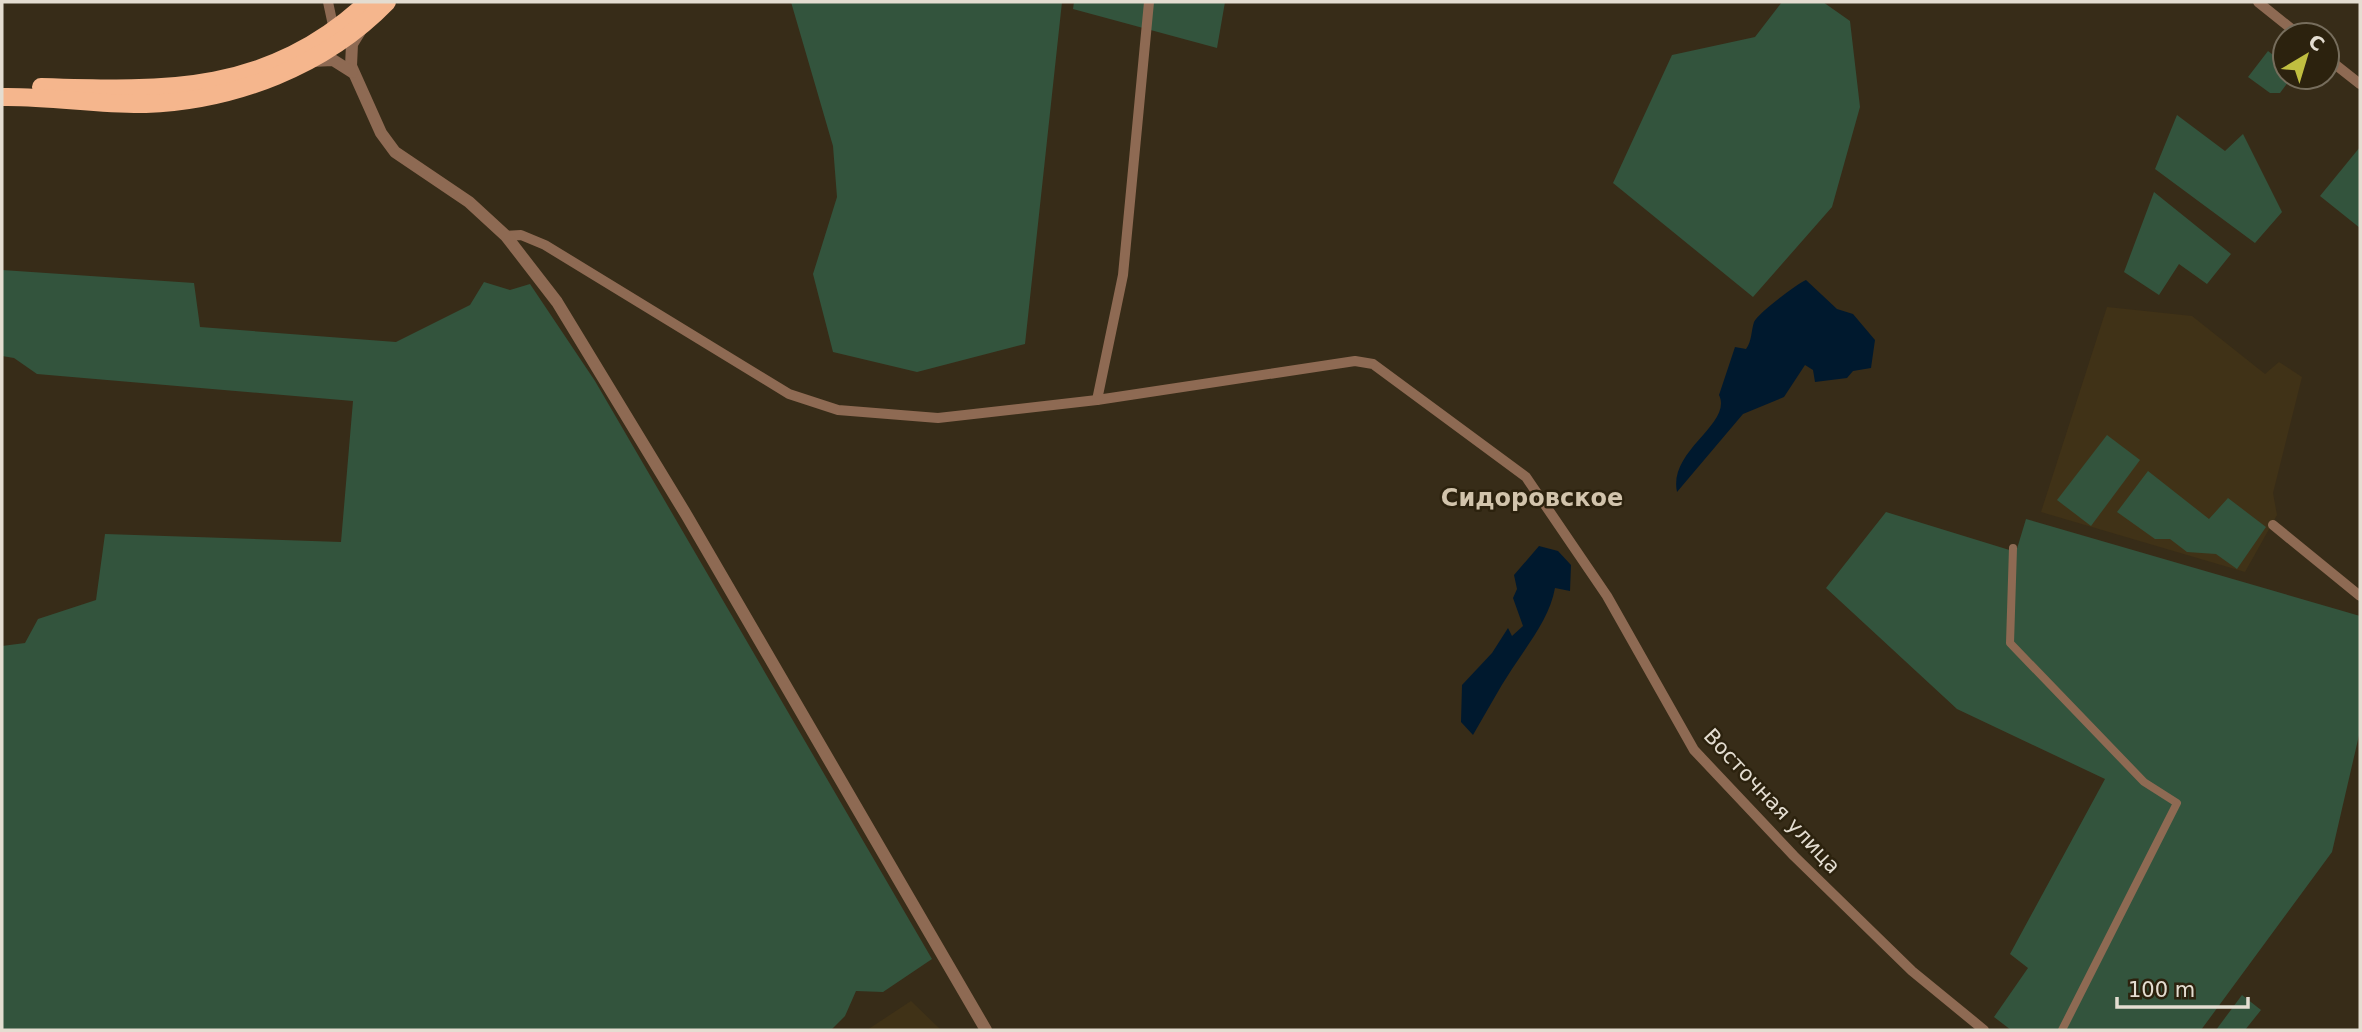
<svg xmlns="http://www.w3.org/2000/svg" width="2362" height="1032" viewBox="0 0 2362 1032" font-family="'DejaVu Sans',sans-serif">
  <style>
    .built { fill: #403217 }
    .green { fill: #33543d }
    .water { fill: #00192e }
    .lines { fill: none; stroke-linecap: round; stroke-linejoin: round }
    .pedestrian { stroke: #8e6a53; stroke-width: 8 }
    .minor { stroke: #8e6a53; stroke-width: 10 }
    .tertiary { stroke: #8e6a53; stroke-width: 12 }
    .trunk { stroke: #f5b68d; stroke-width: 18 }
    .labels { text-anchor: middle; stroke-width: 5; stroke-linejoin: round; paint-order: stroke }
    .street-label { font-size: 21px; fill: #e4ddd1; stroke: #2c220e }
    .quarter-label { font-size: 24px; font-weight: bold; fill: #d2c4ac; stroke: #2c220e }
  </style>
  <rect width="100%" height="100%" fill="#372c18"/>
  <g class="built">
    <polygon points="2107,307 2192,316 2265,374 2279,362 2302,377 2273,493 2277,515 2245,572 2041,512"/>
    <polygon points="911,1001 941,1030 867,1030"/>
  </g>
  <g class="green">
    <polygon points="791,2 1062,2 1025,344 917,372 833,352 813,274 837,197 833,146"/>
    <polygon points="1074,2 1225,2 1217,48 1073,9"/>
    <polygon points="1782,2 1823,2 1850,21 1860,107 1832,207 1753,297 1613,183 1672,55 1755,37"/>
    <polygon points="2268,51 2285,64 2285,77 2292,77 2280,93 2270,93 2248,77"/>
    <polygon points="2177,115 2225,151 2243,134 2282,212 2255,243 2155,169"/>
    <polygon points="2360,147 2360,228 2320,196"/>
    <polygon points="2154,192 2231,254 2207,284 2179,264 2159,295 2124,272"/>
    <polygon points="2,270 194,283 200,327 396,342 470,305 484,282 510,290 530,284 595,381 932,959 883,992 856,991 845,1016 831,1030 2,1030 2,646 25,643 38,619 96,600 105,534 341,542 353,401 37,374 14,358 2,356"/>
    <polygon points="2107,435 2140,460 2091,526 2057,500"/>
    <polygon points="2148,471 2209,519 2228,498 2266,527 2237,569 2216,554 2187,552 2170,539 2155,539 2117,512"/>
    <polygon points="1886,512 2016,552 2026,519 2360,616 2360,731 2332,852 2201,1030 2011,1030 1994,1017 2028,968 2010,954 2105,779 1957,709 1826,588"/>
    <polygon points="2242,995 2261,1010 2245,1030 2216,1030"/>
  </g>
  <g class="water">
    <path d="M1806,280L1837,309L1853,314L1875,340L1871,368L1853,371L1847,378L1815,382L1813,370L1805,365L1784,397L1743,414L1677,492C1668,450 1733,424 1719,395L1735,347L1746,349C1752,341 1751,331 1754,322C1758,313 1797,284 1806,280Z"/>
    <path d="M1539,546L1558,551L1571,565L1570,591L1555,588C1550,617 1529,643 1512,669C1498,690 1486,713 1473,735L1461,722L1462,685L1492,653L1508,628L1512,636L1523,626L1513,598L1517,589L1514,575Z"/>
  </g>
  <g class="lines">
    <polyline class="pedestrian" points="2013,548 2010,643 2144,782 2177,803 2062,1030"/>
    <g class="minor">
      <polyline points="328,2 334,30"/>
      <polyline points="2258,2 2299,35"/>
      <polyline points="2327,58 2360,84"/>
      <polyline points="506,236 521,235 545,245 789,394 838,410 938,418 1097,400 1355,361 1373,364 1526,477 1607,596 1694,750 1794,856 1912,971 1984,1030"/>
      <polyline points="1097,400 1123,275 1149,2"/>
      <polyline points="2273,525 2360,596"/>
    </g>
    <g class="tertiary">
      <polyline points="360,31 352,44 351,66 381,133 395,152 469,202 506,236 557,302 687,516 986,1030"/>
      <polyline points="311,61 333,60 352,72"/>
    </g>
    <g class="trunk">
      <path d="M41,87C168,91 268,94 368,2"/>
      <path d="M2,97C50,96 98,105 146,104C234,101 325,66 387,2"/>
    </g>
  </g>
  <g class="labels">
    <g class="street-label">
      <text transform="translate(1772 801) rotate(47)" y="7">Восточная улица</text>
    </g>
    <g class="quarter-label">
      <text x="1532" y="506">Сидоровское</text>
    </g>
  </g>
  <rect width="2362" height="1032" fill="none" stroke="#e4ddd1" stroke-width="7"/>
  <g transform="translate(2306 56) rotate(38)"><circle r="33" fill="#2c220e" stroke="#766d5c" stroke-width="2"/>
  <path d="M0-5L12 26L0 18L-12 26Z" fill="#c0be40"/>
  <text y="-10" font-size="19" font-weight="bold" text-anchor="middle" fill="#e4ddd1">С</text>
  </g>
  <path d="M2117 997v10h131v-10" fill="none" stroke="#e4ddd1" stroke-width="3.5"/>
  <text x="2128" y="997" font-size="21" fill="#e4ddd1" stroke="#2c220e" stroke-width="5" paint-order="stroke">100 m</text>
</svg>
